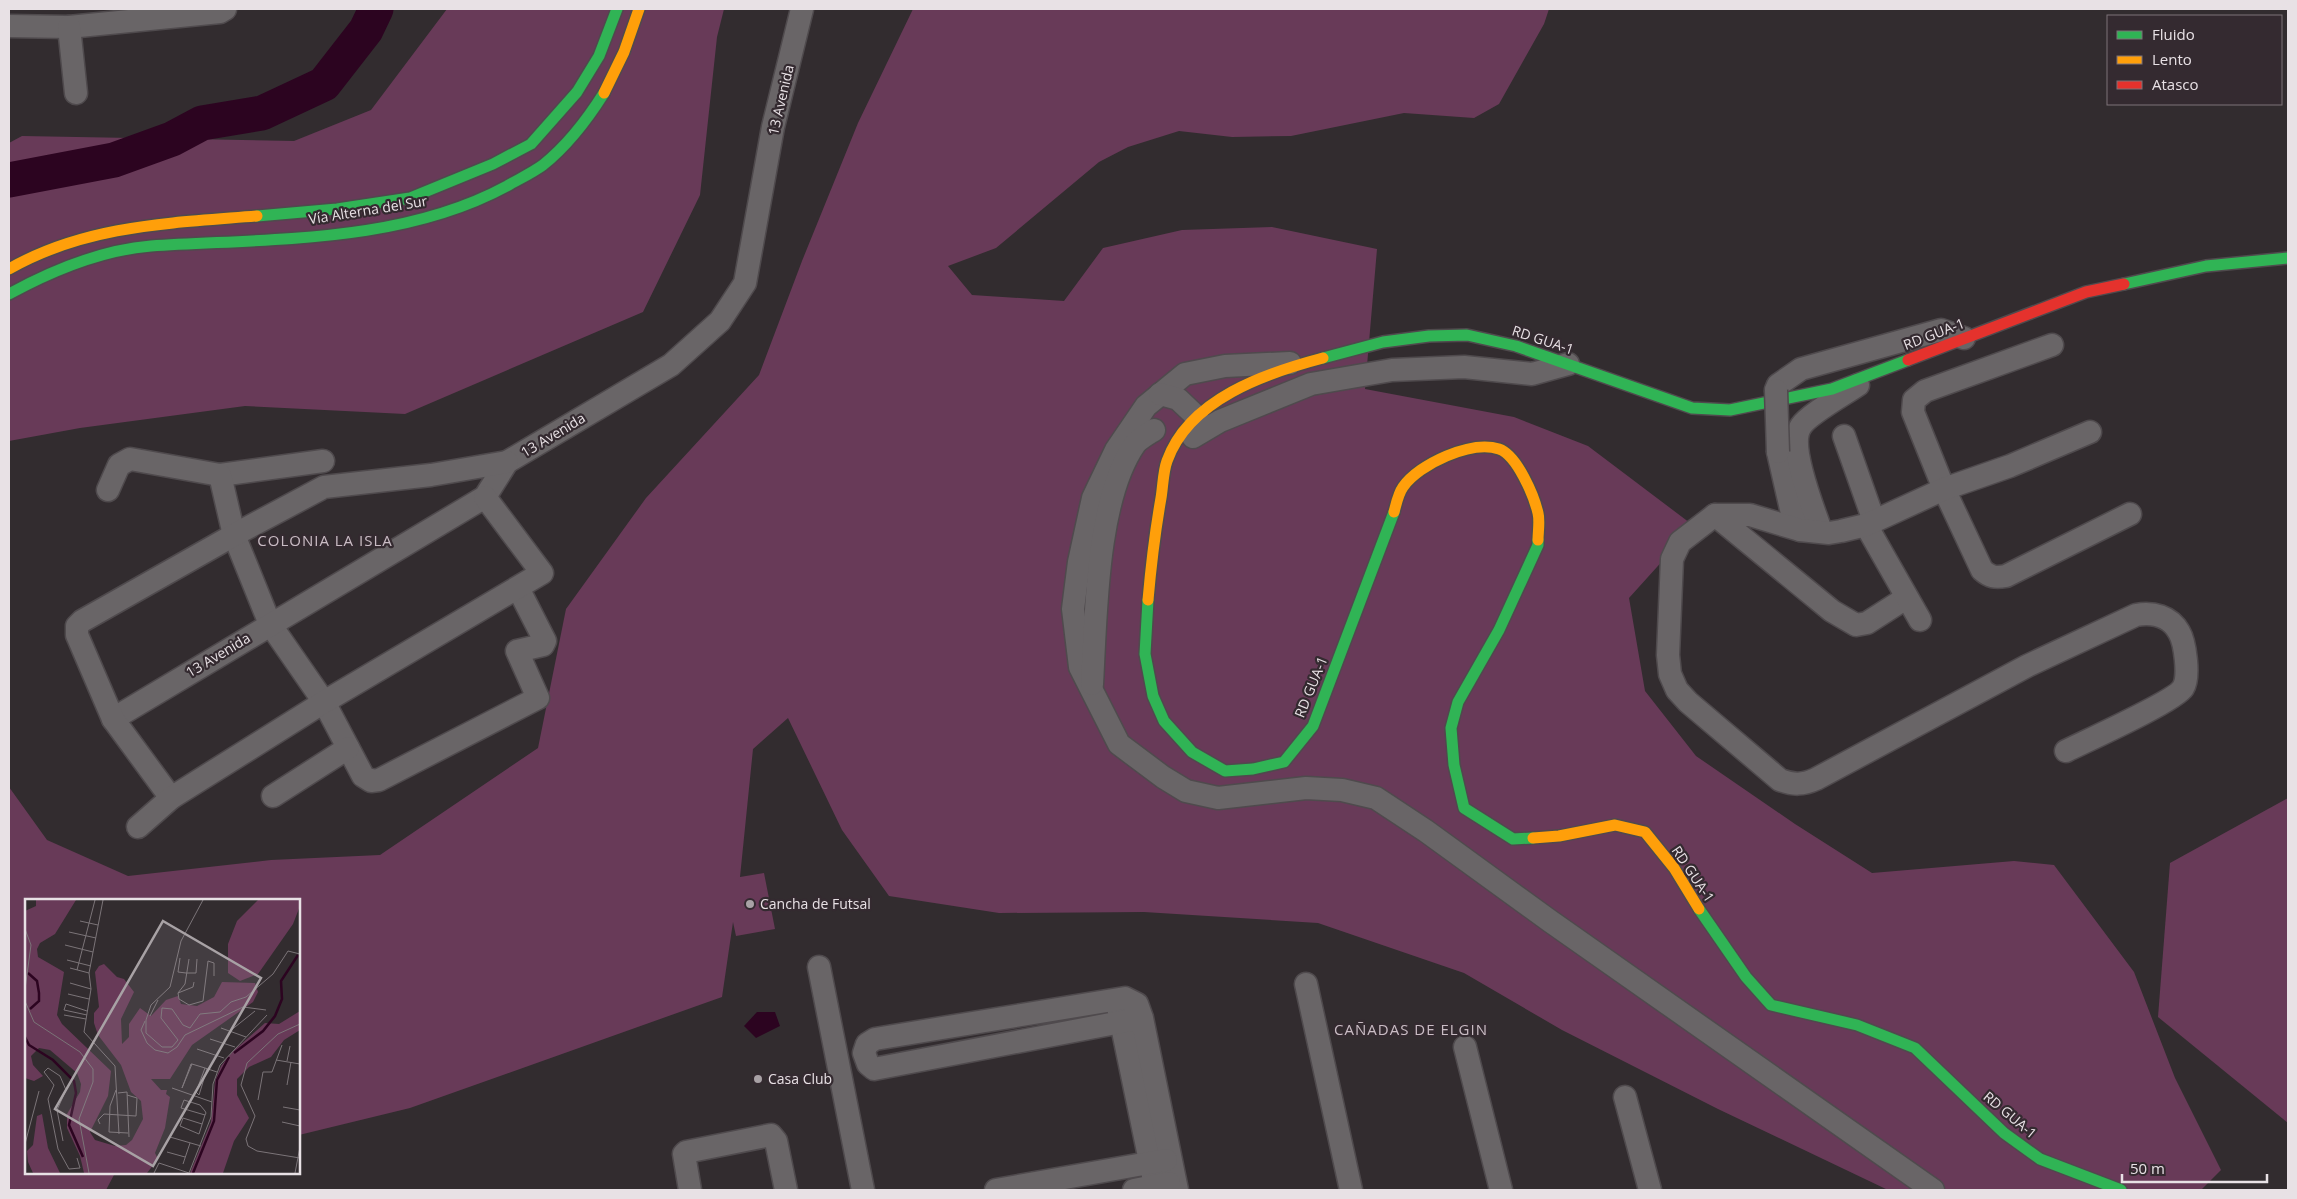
<svg xmlns="http://www.w3.org/2000/svg" width="2297" height="1199" viewBox="0 0 2297 1199" font-family="'Open Sans',sans-serif">
  <style>
    .green { fill: #683a58 }
    .water { fill: #2c0420 }
    .lines { fill: none; stroke-linecap: round; stroke-linejoin: round }
    .river { stroke: #2c0420; stroke-width: 35 }
    .street-casing { stroke: #4f4a4d; stroke-width: 25 }
    .fast-casing { stroke: #4f4a4d; stroke-width: 14 }
    .slow-casing { stroke: #4f4a4d; stroke-width: 14 }
    .jam-casing { stroke: #4f4a4d; stroke-width: 14 }
    .street { stroke: #696567; stroke-width: 22 }
    .fast { stroke: #30b455; stroke-width: 11 }
    .slow { stroke: #ff9f0a; stroke-width: 11 }
    .jam { stroke: #e5322d; stroke-width: 11 }
    .street-bridge-casing { stroke: #4f4a4d; stroke-width: 25; stroke-linecap: butt }
    .street-bridge { stroke: #696567; stroke-width: 22 }
    .poi-dot { fill: #a8a2a5; stroke: #342a30; stroke-width: 2 }
    .labels { text-anchor: middle; stroke-width: 4.5; stroke-linejoin: round; paint-order: stroke }
    .street-label { font-size: 14px; fill: #e8e1e5; stroke: #342a30 }
    .poi-label { font-size: 14px; fill: #e8e1e5; stroke: #342a30; text-anchor: start }
    .neighbourhood-label { font-size: 15px; letter-spacing: 1px; fill: #c9bcc4; stroke: #342a30 }
    .inset-river { fill: none; stroke: #2c0420; stroke-width: 2.5 }
    .inset-road { fill: none; stroke: #7b7478; stroke-width: 1 }
    .view { fill: #a8a2a5; fill-opacity: 0.15; stroke: #a8a2a5; stroke-width: 2.5 }
    .inset-edge { fill: none; stroke: #e8e1e5; stroke-width: 2.5 }
  </style>
  <rect width="100%" height="100%" fill="#322c2f"/>
  <g class="green">
    <polygon points="447,9 724,9 717,37 700,195 643,312 405,414 245,406 80,428 9,441 9,143 22,136 294,141 371,110"/>
    <polygon points="913,9 1549,9 1544,24 1499,104 1474,118 1404,113 1291,136 1232,137 1179,131 1128,147 1099,162 996,248 948,266 972,295 1064,301 1103,248 1182,230 1272,227 1377,249 1365,389 1514,417 1588,446 1694,526 1629,598 1645,691 1696,756 1795,824 1872,873 2014,861 2054,865 2134,972 2175,1078 2221,1170 2201,1190 1888,1190 1718,1109 1562,1030 1464,973 1318,923 1144,912 999,913 889,896 842,830 788,718 753,749 740,877 764,873 775,929 736,936 733,922 722,997 410,1108 299,1135 299,900 26,900 26,1173 115,1173 106,1190 9,1190 9,787 47,840 128,876 271,860 380,855 538,748 566,609 646,498 759,375 802,261 858,123"/>
    <polygon points="2288,798 2288,1123 2158,1017 2170,863"/>
  </g>
  <polygon class="water" points="757,1012 775,1012 780,1026 756,1038 744,1026"/>
  <g class="lines">
    <polyline class="river" points="9,180 114,160 172,139 202,123 262,113 324,84 366,30 376,9"/>
    <g class="street-casing">
      <g id="street">
        <polyline points="9,26 69,27 220,12 225,9"/>
        <polyline points="69,27 76,93"/>
        <path d="M2052,345L1925,391L1914,400L1913,412L1944,489L1982,570C1990,577 1995,578 2006,576L2130,514"/>
        <polyline points="1290,363 1225,366 1185,374 1146,406 1116,450 1093,498 1079,562 1073,609 1080,667 1119,744 1163,777 1186,791 1218,798 1306,788 1342,790 1376,798 1426,831 1550,921 1933,1190"/>
        <polyline points="1776,390 1778,385 1801,369 1941,330 1964,338"/>
        <polyline points="1160,394 1178,399 1197,417"/>
        <polyline points="1844,436 1874,521"/>
        <polyline points="1193,437 1220,421 1311,384 1392,370 1464,367 1532,374 1568,364"/>
        <polyline points="1778,452 1791,509 1800,530"/>
        <polyline points="220,475 323,461"/>
        <polyline points="108,490 119,465 130,459 220,475 234,535 270,624 324,702 363,776 371,781 379,780 538,698 517,651 543,645 545,641 518,588"/>
        <polyline points="1715,515 1832,611 1856,625 1867,623 1906,598"/>
        <polyline points="1866,525 1920,620"/>
        <path d="M1821,531C1814,509 1787,446 1801,426C1809,414 1845,394 1858,385"/>
        <path d="M1092,684C1096,616 1096,500 1135,444C1139,439 1148,434 1154,430"/>
        <polyline points="113,719 485,497 507,462 671,365 720,321 745,283 773,127 802,9"/>
        <path d="M2066,751C2086,741 2175,701 2183,688C2190,677 2185,642 2179,632C2170,616 2153,612 2136,615L2027,666L1816,779C1803,785 1793,785 1780,780L1688,702L1677,690L1670,674L1668,655L1672,559L1680,542L1715,515H1750L1800,530L1829,533L1841,531L1866,525L1944,489L2010,466L2090,432"/>
        <polyline points="273,796 348,748"/>
        <polyline points="171,798 113,719 77,635 77,626 82,621 234,535 324,487 431,475 507,462"/>
        <polyline points="138,827 171,798 324,702 542,573 485,497"/>
        <polyline points="819,967 863,1190"/>
        <polyline points="1306,984 1351,1190"/>
        <polyline points="1118,1007 1156,1190"/>
        <polyline points="1142,1018 874,1069 868,1064 864,1053 867,1044 875,1039 1125,998 1137,1004 1142,1018 1177,1190"/>
        <polyline points="1465,1047 1501,1190"/>
        <polyline points="1625,1097 1650,1190"/>
        <polyline points="690,1190 684,1154 686,1152 771,1135 776,1141 786,1190"/>
        <polyline points="996,1190 1166,1160"/>
        <polyline points="1134,1190 1169,1183"/>
      </g>
    </g>
    <g class="fast-casing">
      <g id="fast">
        <polyline points="257,216 337,209 410,198 493,164 531,144 577,92 599,56 617,9"/>
        <polyline points="2124,284 2206,266 2288,258"/>
        <path d="M9,294C53,270 101,250 151,246C269,238 400,244 507,186C519,179 532,173 543,165C568,145 587,120 604,93"/>
        <polyline points="1323,358 1383,342 1429,336 1467,335 1516,346 1692,408 1730,410 1832,389 1908,360"/>
        <polyline points="1148,600 1145,654 1153,696 1164,721 1192,752 1225,771 1253,769 1284,762 1313,726 1394,512"/>
        <polyline points="1533,838 1513,839 1464,808 1454,765 1451,728 1458,702 1499,630 1538,545 1538,540"/>
        <polyline points="1699,909 1746,977 1771,1005 1857,1025 1915,1048 2004,1133 2040,1159 2121,1190"/>
      </g>
    </g>
    <g class="slow-casing">
      <g id="slow">
        <polyline points="604,93 624,52 639,9"/>
        <path d="M9,269C86,225 171,223 257,216"/>
        <path d="M1394,512C1396,505 1398,494 1403,487C1419,464 1471,440 1499,449C1517,455 1534,496 1538,513C1540,521 1538,532 1538,540"/>
        <path d="M1148,600C1151,566 1155,532 1161,498C1163,486 1163,472 1167,461C1189,399 1266,373 1323,358"/>
        <polyline points="1533,838 1559,836 1615,825 1645,832 1674,868 1699,909"/>
      </g>
    </g>
    <g class="jam-casing">
      <polyline id="jam" points="1908,360 2086,292 2124,284"/>
    </g>
    <use href="#street" class="street"/>
    <use href="#fast" class="fast"/>
    <use href="#slow" class="slow"/>
    <use href="#jam" class="jam"/>
    <g class="street-bridge-casing">
      <polyline id="street-bridge" points="1776,390 1778,452"/>
    </g>
    <use href="#street-bridge" class="street-bridge"/>
  </g>
  <g class="poi-dot">
    <circle cx="750" cy="904" r="5"/>
    <circle cx="758" cy="1079" r="5"/>
  </g>
  <g class="labels">
    <g class="street-label">
      <text transform="translate(781 100) rotate(-77)" y="5">13 Avenida</text>
      <text transform="translate(368 210) rotate(-9)" y="5">Vía Alterna del Sur</text>
      <text transform="translate(1934 334) rotate(-21)" y="5">RD GUA-1</text>
      <text transform="translate(1543 340) rotate(18)" y="5">RD GUA-1</text>
      <text transform="translate(553 435) rotate(-31)" y="5">13 Avenida</text>
      <text transform="translate(218 655) rotate(-31)" y="5">13 Avenida</text>
      <text transform="translate(1311 687) rotate(-68)" y="5">RD GUA-1</text>
      <text transform="translate(1693 874) rotate(56)" y="5">RD GUA-1</text>
      <text transform="translate(2010 1115) rotate(40)" y="5">RD GUA-1</text>
    </g>
    <g class="poi-label">
      <text x="760" y="909">Cancha de Futsal</text>
      <text x="768" y="1084">Casa Club</text>
    </g>
    <g class="neighbourhood-label">
      <text x="325" y="546">COLONIA LA ISLA</text>
      <text x="1411" y="1035">CAÑADAS DE ELGIN</text>
    </g>
  </g>
  <g transform="translate(25 899)">
    <rect width="275" height="275" fill="#322c2f"/>
    <path d="M11,1H51L30,35L15,44L12,50L13,58L39,73L32,116L37,125L86,172L83,197L65,233L70,241L90,247L101,246L107,241L118,220L116,202L106,193L96,166L73,136L69,124V114L74,108L70,73L74,67L79,65L92,78L99,80L109,93L96,120L97,145L104,138V125L115,109L126,117L141,101L153,97L156,105L172,107L189,98L197,83L230,84L233,93L228,103L167,146L145,180H126L136,191H142L141,195L145,198L140,229L130,254L133,260L122,274H59L55,257L42,229V215L55,193L56,185L52,174L25,151L14,149L6,157L8,166L18,177L9,182L0,179V12L11,7ZM233,1H275V7L268,25L233,75L215,82L203,74V45L212,22ZM275,112V131L259,141L246,158L224,168L212,180V196L224,219L209,242L198,274H165L186,223L190,182L196,167L207,153L240,124L254,125ZM17,215L23,249L35,274H8L3,263L2,252L8,246L12,217Z" fill="#683a58"/>
    <path class="inset-river" d="M3,74L12,82L14,94V102L5,110M0,138L4,146L28,161L49,182L51,194L44,226L58,258M209,154L238,132L250,117L257,100L256,82L273,56M168,274L189,222L192,181L204,158"/>
    <path class="inset-road" d="M78,1L64,74L66,90L59,133L90,167L94,235M178,1L156,42L145,88L126,106L121,121V134L137,148H147L153,141L136,119L137,109L147,110L158,126L165,129L175,115L195,113L206,103L221,98L248,75L263,52L275,55M55,22L73,26M0,30L6,46L0,90M44,33L71,39M40,46L68,53M155,59L153,73L161,74H171L172,60M42,61L66,67M45,69L64,74M52,71L70,1M45,84L66,90M153,94L154,100L164,106L178,102L183,62L189,64V77M153,94L160,85L164,60M153,94L168,88L169,83M43,95L64,100M0,102L9,123L55,153L68,170V183L54,220L64,274M39,116L61,120M62,116L39,111L41,105L62,112M125,117L133,101M120,122L116,131L122,144L130,151L143,154L152,148L160,136L218,108L241,111M275,125L253,135L222,164L216,186L230,217L221,240L223,247L232,252L275,259M196,129L221,138M205,132L230,112M185,140L210,148M172,150L199,159M251,161L275,165M262,162L265,147M167,165L157,189L166,165H167L180,169L192,173M180,169L171,193L174,196L182,170M262,186L266,163M147,189L187,203M91,191L85,207L84,233L103,234M93,194L102,193L104,238M23,200L29,186L19,173L23,169L35,177L41,191L32,211L38,242M23,200L33,250L44,270L55,269L52,259M233,201L238,173H247L257,146M258,208L275,211M257,223L275,227M75,225L73,221L79,215L111,217L112,199L102,196M174,235L180,216L181,214L180,212L175,206L159,201L156,209L180,216M174,235L155,227L158,219L177,225M145,238L176,247M0,245L14,192M142,253L160,258M158,265L165,244M129,274L134,264L164,274M164,274L186,218L188,185L195,166L242,116M270,274L275,248"/>
    <path class="view" d="M138,22L236,79L128,267L30,210Z"/>
    <rect width="275" height="275" class="inset-edge"/>
  </g>
  <rect width="2297" height="1199" fill="none" stroke="#e8e1e5" stroke-width="20"/>
  <rect x="2107" y="15" width="175" height="90" fill="#342a30" stroke="#7c7378"/>
  <rect x="2117" y="31" width="25" height="8" fill="#30b455" stroke="#7c7378"/>
  <text x="2152" y="40" font-size="15" fill="#e8e1e5">Fluido</text>
  <rect x="2117" y="56" width="25" height="8" fill="#ff9f0a" stroke="#7c7378"/>
  <text x="2152" y="65" font-size="15" fill="#e8e1e5">Lento</text>
  <rect x="2117" y="81" width="25" height="8" fill="#e5322d" stroke="#7c7378"/>
  <text x="2152" y="90" font-size="15" fill="#e8e1e5">Atasco</text>
  <path d="M2122 1174v8h145v-8" fill="none" stroke="#e8e1e5" stroke-width="2.5"/>
  <text x="2130" y="1174" font-size="15" fill="#e8e1e5" stroke="#342a30" stroke-width="4" paint-order="stroke">50 m</text>
</svg>
